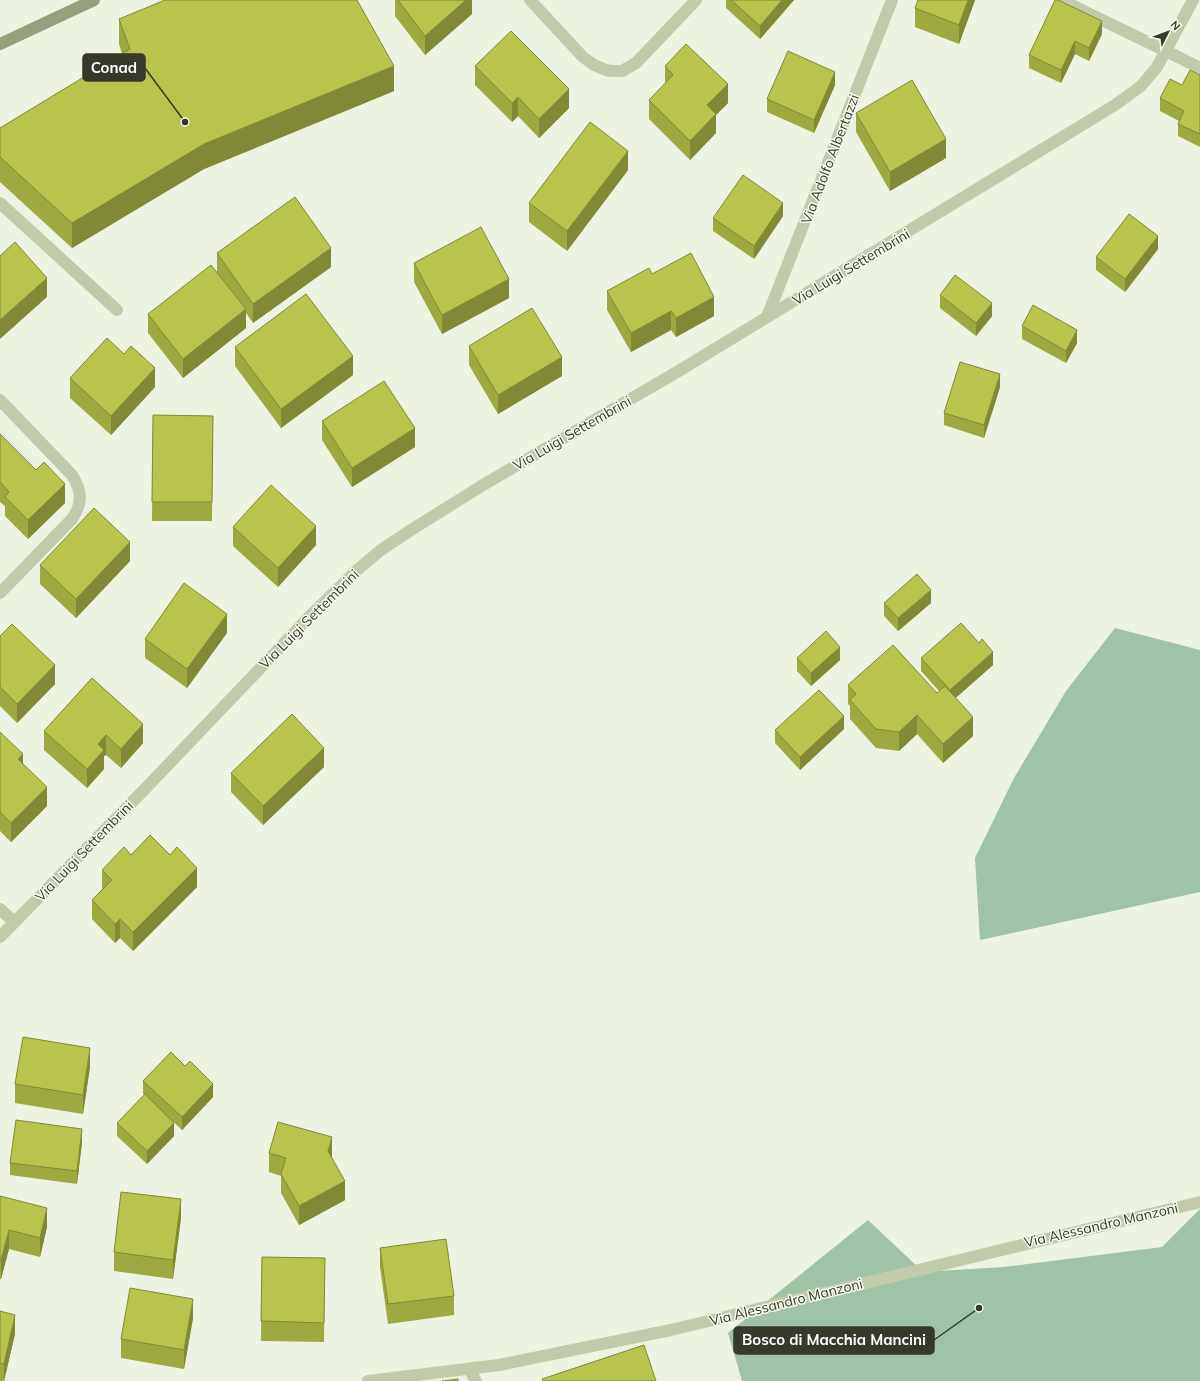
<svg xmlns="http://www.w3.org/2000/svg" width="1200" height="1381" viewBox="0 0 1200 1381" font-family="Mulish,sans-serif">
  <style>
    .green { fill: #a0c2a6 }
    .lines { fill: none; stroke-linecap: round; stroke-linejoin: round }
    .street { stroke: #c1cbab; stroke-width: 12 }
    .secondary { stroke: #989f7d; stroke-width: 12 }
    .wall { fill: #9ea942 }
    .shaded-wall { fill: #818936 }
    .building { fill: #b8c44d; stroke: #818936 }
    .labels { text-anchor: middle; stroke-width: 3; stroke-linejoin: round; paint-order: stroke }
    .street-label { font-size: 14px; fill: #37392a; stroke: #f5faec }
    .leader { fill: none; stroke: #37392a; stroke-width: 1.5 }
    .callout-dot { fill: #37392a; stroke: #f5faec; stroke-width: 1.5 }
    .callout { fill: #37392a; stroke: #37392a; stroke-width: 1.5 }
    .callout-label { font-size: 15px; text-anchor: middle; font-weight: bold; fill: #fff }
  </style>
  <rect width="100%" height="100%" fill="#ecf3e0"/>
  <g class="green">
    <polygon points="1115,628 1200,650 1200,892 980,940 975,858 1014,778 1066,691"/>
    <polygon points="1200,1209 1200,1381 742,1381 728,1333 868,1220 923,1272 1004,1267 1162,1247"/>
  </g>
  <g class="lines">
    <g class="street">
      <polyline points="530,0 583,57 594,65 606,70 612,71 622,71 636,63 696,0"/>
      <polyline points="1061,0 1166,51 1200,68"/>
      <polyline points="0,203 117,310"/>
      <polyline points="767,317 892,0"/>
      <path d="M0,400L72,475C82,491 83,503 72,519L0,593"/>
      <polyline points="0,909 14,922"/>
      <polyline points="0,937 143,791 311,615 357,570 381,550 411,530 483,485 677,372 1115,105 1141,86 1157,67 1193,0"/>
      <polyline points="469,1369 476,1381"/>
      <polyline points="368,1381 499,1365 671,1330 1200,1202"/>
    </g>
    <polyline class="secondary" points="0,44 94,0"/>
  </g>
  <g class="wall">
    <polygon points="395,0 472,0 472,14 425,55 395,16"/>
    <polygon points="726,0 794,0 760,39 726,8"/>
    <polygon points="975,0 959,44 915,27 915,8"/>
    <polygon points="1055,0 1102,34 1089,61 1075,54 1061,83 1029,68 1029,55"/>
    <polygon points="119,19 394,91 204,169 72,248 0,182 0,128 122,54 119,44"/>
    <polygon points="475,66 569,108 539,138 518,116 512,122 475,85"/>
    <polygon points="665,66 728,103 716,115 716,133 690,160 649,119 649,100 665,84"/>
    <polygon points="1200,75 1200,147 1178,136 1178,124 1179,121 1160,111 1160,98"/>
    <polygon points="835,85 814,133 767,112 767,99"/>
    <polygon points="856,113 946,158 890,191 856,132"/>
    <polygon points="628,170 567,251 529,222 529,203"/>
    <polygon points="783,216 754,259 713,231 713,218"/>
    <polygon points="1158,249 1125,292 1096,270 1096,257"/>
    <polygon points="217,253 331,267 253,323 246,313 246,328 183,378 148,333 148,314 217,272"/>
    <polygon points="414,263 509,298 442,334 414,282"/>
    <polygon points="652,274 714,316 676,337 671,330 631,352 607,310 607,291"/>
    <polygon points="940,295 992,316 976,336 940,308"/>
    <polygon points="1022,326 1077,343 1066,363 1022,339"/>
    <polygon points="469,346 562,376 498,414 469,365"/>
    <polygon points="235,347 353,375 281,428 235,366"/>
    <polygon points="124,354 155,387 111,435 70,398 70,378"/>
    <polygon points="1000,387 984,438 944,425 944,413"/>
    <polygon points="153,415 213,416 212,521 152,521"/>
    <polygon points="322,421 415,447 352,487 322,440"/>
    <polygon points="0,434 65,503 28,539 5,516 5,506 0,502"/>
    <polygon points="233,527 316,545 278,587 233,546"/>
    <polygon points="130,561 76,618 40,584 40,565"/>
    <polygon points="884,603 931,603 898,631 884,616"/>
    <polygon points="227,633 187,688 145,658 145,639"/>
    <polygon points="0,636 55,684 17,723 0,706"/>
    <polygon points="797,658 840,660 811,686 797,671"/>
    <polygon points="921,658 993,665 955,698 973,736 943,763 917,734 899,751 876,748 850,719 850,706 848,704 848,685 937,693 939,691 921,671"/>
    <polygon points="92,678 143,743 121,768 106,755 104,756 104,769 87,788 44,750 44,731"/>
    <polygon points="844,729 800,770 775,743 775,730"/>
    <polygon points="0,732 23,763 47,806 11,842 0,831"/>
    <polygon points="324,767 263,825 231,792 231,773"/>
    <polygon points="131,855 197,887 133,951 120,938 115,943 92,919 92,900 102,889 102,870"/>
    <polygon points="90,1067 83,1114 15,1103 15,1084"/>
    <polygon points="143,1081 213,1097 182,1130 161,1110 174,1136 147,1164 117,1136 117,1123 145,1095 143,1094"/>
    <polygon points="82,1142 77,1184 10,1175 10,1163"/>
    <polygon points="269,1153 332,1157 345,1200 299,1225 281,1193 281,1176 269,1172"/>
    <polygon points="0,1196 47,1227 40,1257 9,1249 1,1279 0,1279"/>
    <polygon points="181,1218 173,1279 114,1271 114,1252"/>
    <polygon points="380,1248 454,1296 454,1315 388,1324 380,1267"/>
    <polygon points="262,1257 325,1258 324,1342 261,1341"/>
    <polygon points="0,1311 15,1334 4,1381 0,1381"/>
    <polygon points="193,1318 184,1369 121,1358 121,1339"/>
  </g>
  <g class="shaded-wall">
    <polygon points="466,0 472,0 472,14 425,55 425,36"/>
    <polygon points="782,0 794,0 760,39 760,26"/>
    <polygon points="968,0 975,0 959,44 959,25"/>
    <polygon points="1102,21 1102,34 1089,61 1089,48"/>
    <polygon points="1075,41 1075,54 1061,83 1061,70"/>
    <polygon points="394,66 394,91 204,169 72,248 72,223 204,144"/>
    <polygon points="835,72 835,85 814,133 814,120"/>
    <polygon points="728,84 728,103 716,115 716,133 690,160 690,141 707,105"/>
    <polygon points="569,89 569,108 539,138 539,119"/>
    <polygon points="518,97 518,116 512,122 512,103"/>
    <polygon points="946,139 946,158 890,191 890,172"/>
    <polygon points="628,151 628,170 567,251 567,231"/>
    <polygon points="783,203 783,216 754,259 754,246"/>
    <polygon points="1158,236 1158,249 1125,292 1125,279"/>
    <polygon points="331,248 331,267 253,323 253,304"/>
    <polygon points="47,278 47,297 0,339 0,320"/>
    <polygon points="509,279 509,298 442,334 442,315"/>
    <polygon points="714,297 714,316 676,337 676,318"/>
    <polygon points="992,303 992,316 976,336 976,323"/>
    <polygon points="246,309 246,328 183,378 183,359"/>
    <polygon points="671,311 671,330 631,352 631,333"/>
    <polygon points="1077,330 1077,343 1066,363 1066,351"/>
    <polygon points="353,356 353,375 281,428 281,409"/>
    <polygon points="562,357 562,376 498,414 498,395"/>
    <polygon points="155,368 155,387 111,435 111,416"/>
    <polygon points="1000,374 1000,387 984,438 984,425"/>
    <polygon points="415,428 415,447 352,487 352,468"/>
    <polygon points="65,484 65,503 28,539 28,520"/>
    <polygon points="316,526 316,545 278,587 278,568"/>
    <polygon points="130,542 130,561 76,618 76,599"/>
    <polygon points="931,590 931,603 898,631 898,618"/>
    <polygon points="227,614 227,633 187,688 187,669"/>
    <polygon points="840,647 840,660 811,686 811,673"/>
    <polygon points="993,652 993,665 950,703 950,690"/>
    <polygon points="55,665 55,684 17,723 17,704"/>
    <polygon points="917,715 917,734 899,751 899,732"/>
    <polygon points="844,716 844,729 800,770 800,757"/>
    <polygon points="973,717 973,736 943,763 943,744"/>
    <polygon points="143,724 143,743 121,768 121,749"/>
    <polygon points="106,735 106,755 104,756 104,769 87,788 87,769 98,744"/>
    <polygon points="324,748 324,767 263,825 263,806"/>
    <polygon points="23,754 23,773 18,759"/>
    <polygon points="47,787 47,806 11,842 11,823"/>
    <polygon points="197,868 197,887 133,951 133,932"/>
    <polygon points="120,919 120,938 115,943 115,924"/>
    <polygon points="90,1048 90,1067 83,1114 83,1095"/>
    <polygon points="213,1084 213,1097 182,1130 182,1117"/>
    <polygon points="174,1123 174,1136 147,1164 147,1151"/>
    <polygon points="82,1129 82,1142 77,1184 77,1171"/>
    <polygon points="332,1137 332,1157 328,1170 328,1151"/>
    <polygon points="345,1181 345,1200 299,1225 299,1206"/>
    <polygon points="181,1199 181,1218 173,1279 173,1260"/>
    <polygon points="47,1208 47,1227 40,1257 40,1238"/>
    <polygon points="9,1230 9,1249 1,1279 1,1260"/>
    <polygon points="193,1299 193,1318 184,1369 184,1350"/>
    <polygon points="15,1315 15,1334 4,1381 4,1364"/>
  </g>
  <g class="building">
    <polygon points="165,0 357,0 394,66 204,144 72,223 0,157 0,128 130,49 119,19"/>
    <polygon points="398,0 466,0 425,36"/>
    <polygon points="731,0 782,0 760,26"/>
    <polygon points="918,0 968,0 959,25 915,8"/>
    <polygon points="1055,0 1058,0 1102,21 1089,48 1075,41 1061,70 1029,55"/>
    <polygon points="511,31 569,89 539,119 518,97 512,103 475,66"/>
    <polygon points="686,44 728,84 707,105 716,114 690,141 649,100 673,75 665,66"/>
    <polygon points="788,51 835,72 814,120 767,99"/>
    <polygon points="1190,70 1200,75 1200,134 1178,124 1184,111 1160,98 1170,79 1182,85"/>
    <polygon points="912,80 946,139 890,172 856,113"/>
    <polygon points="590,122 628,151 567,231 529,203"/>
    <polygon points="743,175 783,203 754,246 713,218"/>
    <polygon points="295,197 331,248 253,304 217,253"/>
    <polygon points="1129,214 1158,236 1125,279 1096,257"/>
    <polygon points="481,227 509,279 442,315 414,263"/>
    <polygon points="15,242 47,278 0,320 0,256"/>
    <polygon points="691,253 714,297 676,318 671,311 631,333 607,291 649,268 652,274"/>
    <polygon points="211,265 246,309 183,359 148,314"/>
    <polygon points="955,275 992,303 976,323 940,295"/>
    <polygon points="306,294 353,356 281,409 235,347"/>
    <polygon points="1033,305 1077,330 1066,351 1022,326"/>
    <polygon points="532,308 562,357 498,395 469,346"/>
    <polygon points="107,338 124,354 131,346 155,368 111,416 70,378"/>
    <polygon points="960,362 1000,374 984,425 944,413"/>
    <polygon points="384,381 415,428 352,468 322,421"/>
    <polygon points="153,415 213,416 212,502 152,502"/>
    <polygon points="0,434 36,470 44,462 65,484 28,520 5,497 9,492 0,482"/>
    <polygon points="271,485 316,526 278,568 233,527"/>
    <polygon points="94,508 130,542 76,599 40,565"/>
    <polygon points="917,574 931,590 898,618 884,603"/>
    <polygon points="184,583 227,614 187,669 145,639"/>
    <polygon points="961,623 979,643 982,639 993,652 950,690 921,658"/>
    <polygon points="12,624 55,665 17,704 0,687 0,636"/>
    <polygon points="826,631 840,647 811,673 797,658"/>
    <polygon points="893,645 937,693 945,686 973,717 943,744 917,715 899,732 876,729 850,700 856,694 848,685"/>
    <polygon points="92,678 143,724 121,749 106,735 98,744 104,750 87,769 44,731"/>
    <polygon points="819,690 844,716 800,757 775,730"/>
    <polygon points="292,714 324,748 263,806 231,773"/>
    <polygon points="0,732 23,754 18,759 47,787 11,823 0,812"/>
    <polygon points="150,835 170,855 177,847 197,868 133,932 120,919 115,924 92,900 112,880 102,870 124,847 131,855"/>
    <polygon points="23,1037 90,1048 83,1095 15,1084"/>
    <polygon points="171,1052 185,1066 190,1061 213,1084 182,1117 143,1081"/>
    <polygon points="145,1094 174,1123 147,1151 117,1123"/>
    <polygon points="16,1120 82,1129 77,1171 10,1163"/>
    <polygon points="278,1122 332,1137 328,1151 345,1181 299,1206 281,1174 286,1158 269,1153"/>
    <polygon points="121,1192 181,1199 173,1260 114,1252"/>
    <polygon points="0,1196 47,1208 40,1238 9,1230 1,1260 0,1260"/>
    <polygon points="446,1239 454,1296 388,1304 380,1248"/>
    <polygon points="262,1257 325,1258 324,1323 261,1321"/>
    <polygon points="130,1288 193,1299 184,1350 121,1339"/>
    <polygon points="0,1311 15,1315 4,1364 0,1363"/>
    <polygon points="644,1345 656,1381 543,1381 542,1379"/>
    <polygon points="458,1379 458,1381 442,1381"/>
  </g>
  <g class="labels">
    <g class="street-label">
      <text transform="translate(830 159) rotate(-69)" y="5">Via Adolfo Albertazzi</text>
      <text transform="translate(851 267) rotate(-31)" y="5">Via Luigi Settembrini</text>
      <text transform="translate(572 433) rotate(-30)" y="5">Via Luigi Settembrini</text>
      <text transform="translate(309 619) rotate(-45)" y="5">Via Luigi Settembrini</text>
      <text transform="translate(84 851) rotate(-46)" y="5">Via Luigi Settembrini</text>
      <text transform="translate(1101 1225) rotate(-13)" y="5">Via Alessandro Manzoni</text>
      <text transform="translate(786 1302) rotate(-14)" y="5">Via Alessandro Manzoni</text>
    </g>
  </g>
  <path class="leader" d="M185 122L145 68M979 1308L934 1340"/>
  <g class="callout-dot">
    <circle cx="185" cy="122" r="4"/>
    <circle cx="979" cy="1308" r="4"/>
  </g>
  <g class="callout">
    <rect x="83" y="54" width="62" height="27" rx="4"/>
    <rect x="734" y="1327" width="200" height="27" rx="4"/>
  </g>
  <g class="callout-label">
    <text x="114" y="73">Conad</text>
    <text x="834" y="1345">Bosco di Macchia Mancini</text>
  </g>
  <g transform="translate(1168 32) rotate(48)" stroke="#f5faec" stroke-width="3" paint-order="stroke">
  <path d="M0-3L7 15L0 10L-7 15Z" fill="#37392a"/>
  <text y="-6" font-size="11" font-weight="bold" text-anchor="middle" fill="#37392a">N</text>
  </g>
</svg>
